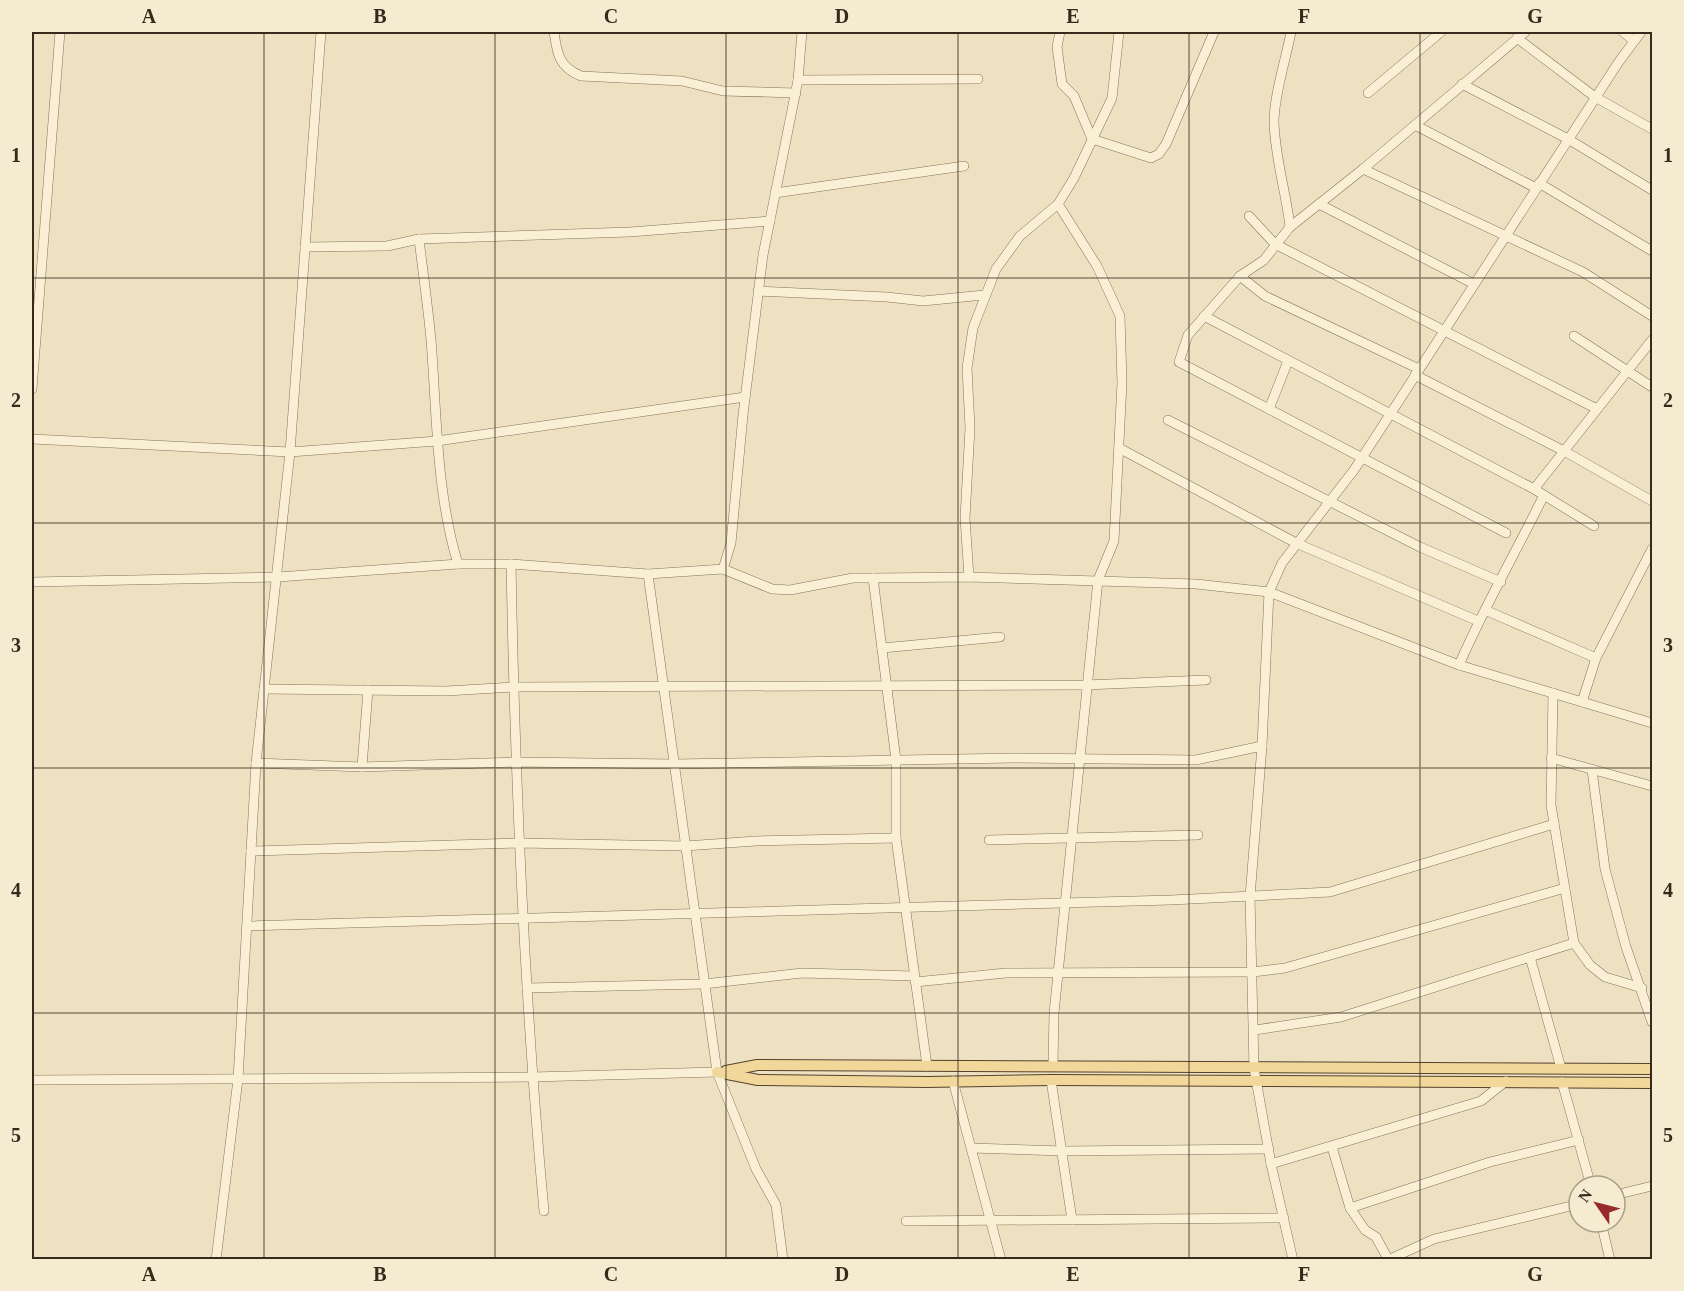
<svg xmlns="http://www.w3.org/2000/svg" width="1684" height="1291" viewBox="0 0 1684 1291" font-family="'Times New Roman',serif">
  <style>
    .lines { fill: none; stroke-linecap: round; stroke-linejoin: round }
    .minor-casing { stroke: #877259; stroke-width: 10 }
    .major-casing { stroke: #55412d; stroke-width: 12 }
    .minor { stroke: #f9efd5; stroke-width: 9 }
    .major { stroke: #f1d799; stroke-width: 10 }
    .grid { fill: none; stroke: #372a1d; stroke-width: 1.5; stroke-opacity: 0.55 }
    .neatline { fill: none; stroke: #372a1d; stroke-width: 2 }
    .grid-label { font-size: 20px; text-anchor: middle; font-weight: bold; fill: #372a1d }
  </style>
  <rect width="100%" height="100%" fill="#eee1c1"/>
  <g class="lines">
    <g class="minor-casing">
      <g id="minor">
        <path d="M554,32C557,54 559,67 581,76L682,81L723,91L796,93"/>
        <polyline points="1060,32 1057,47 1062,84 1074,96 1092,139 1151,158 1159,154 1166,144 1214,32"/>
        <path d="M1291,32C1286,59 1274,95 1274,122C1275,158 1286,192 1290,227L1264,260L1240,276L1188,335L1179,362L1506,533"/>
        <polyline points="1623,32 1634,41"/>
        <polyline points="1517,38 1595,97 1652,129"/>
        <polyline points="798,80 978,79"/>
        <polyline points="1462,84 1568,139 1652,190"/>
        <polyline points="1368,93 1441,32"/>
        <polyline points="1415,125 1536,188"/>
        <polyline points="1363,169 1583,272 1652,316"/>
        <polyline points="1539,183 1652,251"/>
        <polyline points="775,193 964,166"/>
        <polyline points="1319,204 1474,284"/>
        <polyline points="1249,216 1275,244 1597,409"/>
        <polyline points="1290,227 1363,169 1525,32"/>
        <path d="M419,239C423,273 428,307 431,340C437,415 436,492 458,564"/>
        <polyline points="305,247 387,246 419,239 630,232 770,221"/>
        <polyline points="1240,276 1265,296 1419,369"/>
        <polyline points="758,291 887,297 923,301 984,295"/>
        <polyline points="1204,316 1534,489 1594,526"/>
        <polyline points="1574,336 1652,387"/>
        <polyline points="1415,375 1564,451 1652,501"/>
        <polyline points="32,389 60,32"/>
        <polyline points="1269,409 1288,361"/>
        <polyline points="1168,420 1420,547 1501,582"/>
        <polyline points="32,439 290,452 437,441 745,397"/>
        <polyline points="1119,448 1296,543 1478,621"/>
        <polyline points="1534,489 1652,340"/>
        <path d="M511,564C515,780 524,996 544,1211"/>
        <polyline points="723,569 731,543 743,415 763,255 798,80 802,32"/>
        <polyline points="648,574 717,1072 756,1169 776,1205 783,1260"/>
        <polyline points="969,577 965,518 970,428 967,368 973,328 996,269 1020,236 1058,204 1074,178 1112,98 1119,32"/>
        <polyline points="873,578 896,760 896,838 927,1066"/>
        <polyline points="32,582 278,577 458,564 511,564 648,574 723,569 772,589 790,590 853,578 873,578 969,577 1196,584 1269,592 1459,665 1652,723"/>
        <polyline points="1485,610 1596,658"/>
        <polyline points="882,648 1000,637"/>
        <path d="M1459,665C1484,607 1516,552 1544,495"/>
        <polyline points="264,689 446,691 513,687 1085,685 1206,680"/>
        <polyline points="1553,693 1551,805 1574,943 1590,965 1605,977 1642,988"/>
        <polyline points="1582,702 1596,658 1652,549"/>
        <polyline points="1551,758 1652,786"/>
        <polyline points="256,763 362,767 515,762 674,764 1014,758 1196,760 1262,746"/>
        <polyline points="362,767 368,690"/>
        <polyline points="1592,770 1605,869 1626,947 1652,1022"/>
        <polyline points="989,840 1198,835"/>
        <polyline points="251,851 519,843 685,846 756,841 896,838"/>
        <polyline points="247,926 1171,900 1330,892 1554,824"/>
        <polyline points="1530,957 1561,1068"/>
        <polyline points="915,982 1006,973 1253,972 1285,968 1565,888"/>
        <polyline points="527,988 704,984 802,973 914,976"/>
        <polyline points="1255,1030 1341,1017 1574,943"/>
        <polyline points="1053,1065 1054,1013 1098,580 1114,541 1122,383 1120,316 1097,266 1058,204"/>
        <polyline points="32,1080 532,1077 717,1072"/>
        <polyline points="1051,1080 1072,1220"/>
        <polyline points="953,1081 1001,1260"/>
        <polyline points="1562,1082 1591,1186"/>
        <polyline points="1332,1147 1350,1208 1365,1230 1376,1237 1388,1259"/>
        <polyline points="972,1148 1063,1151 1269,1149"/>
        <polyline points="1271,1164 1481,1101 1506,1081"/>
        <polyline points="1615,1195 1652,1186"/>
        <polyline points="1350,1208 1490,1162 1579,1140"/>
        <polyline points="906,1221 1284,1218"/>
        <polyline points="1601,1222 1610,1260"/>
        <polyline points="216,1260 238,1079 256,763 290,452 321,32"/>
        <polyline points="1293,1260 1271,1164 1254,1068 1250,897 1262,746 1269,592 1282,563 1354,470 1618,63 1641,32"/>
        <polyline points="1388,1260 1434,1239 1579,1204"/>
      </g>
    </g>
    <g class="major-casing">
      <g id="major">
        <polyline points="726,1071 757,1065 1652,1069"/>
        <polyline points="717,1072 758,1080 927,1082 1051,1080 1652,1083"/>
      </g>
    </g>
    <use href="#minor" class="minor"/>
    <use href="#major" class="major"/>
  </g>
  <path class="grid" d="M264,32V1260M495,32V1260M726,32V1260M958,32V1260M1189,32V1260M1420,32V1260M32,278H1652M32,523H1652M32,768H1652M32,1013H1652"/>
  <rect width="1684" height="1291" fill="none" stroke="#f5ebd1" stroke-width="66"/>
  <g transform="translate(1597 1204) rotate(305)"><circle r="28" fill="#f5ebd1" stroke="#a99e89" stroke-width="1.5"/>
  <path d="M0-4.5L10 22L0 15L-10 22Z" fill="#962b29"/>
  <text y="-9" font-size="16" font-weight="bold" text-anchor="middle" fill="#372a1d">N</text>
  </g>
  <rect x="33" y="33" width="1618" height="1225" class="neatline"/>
  <g class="grid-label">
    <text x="149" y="23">A</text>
    <text x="380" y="23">B</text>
    <text x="611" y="23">C</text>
    <text x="842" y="23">D</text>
    <text x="1073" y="23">E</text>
    <text x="1304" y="23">F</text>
    <text x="1535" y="23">G</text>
    <text x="16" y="162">1</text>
    <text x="1668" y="162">1</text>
    <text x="16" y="407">2</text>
    <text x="1668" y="407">2</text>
    <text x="16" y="652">3</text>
    <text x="1668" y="652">3</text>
    <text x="16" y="897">4</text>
    <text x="1668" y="897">4</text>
    <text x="16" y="1142">5</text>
    <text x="1668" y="1142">5</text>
    <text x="149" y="1281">A</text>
    <text x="380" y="1281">B</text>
    <text x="611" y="1281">C</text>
    <text x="842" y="1281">D</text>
    <text x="1073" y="1281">E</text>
    <text x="1304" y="1281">F</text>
    <text x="1535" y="1281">G</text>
  </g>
</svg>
